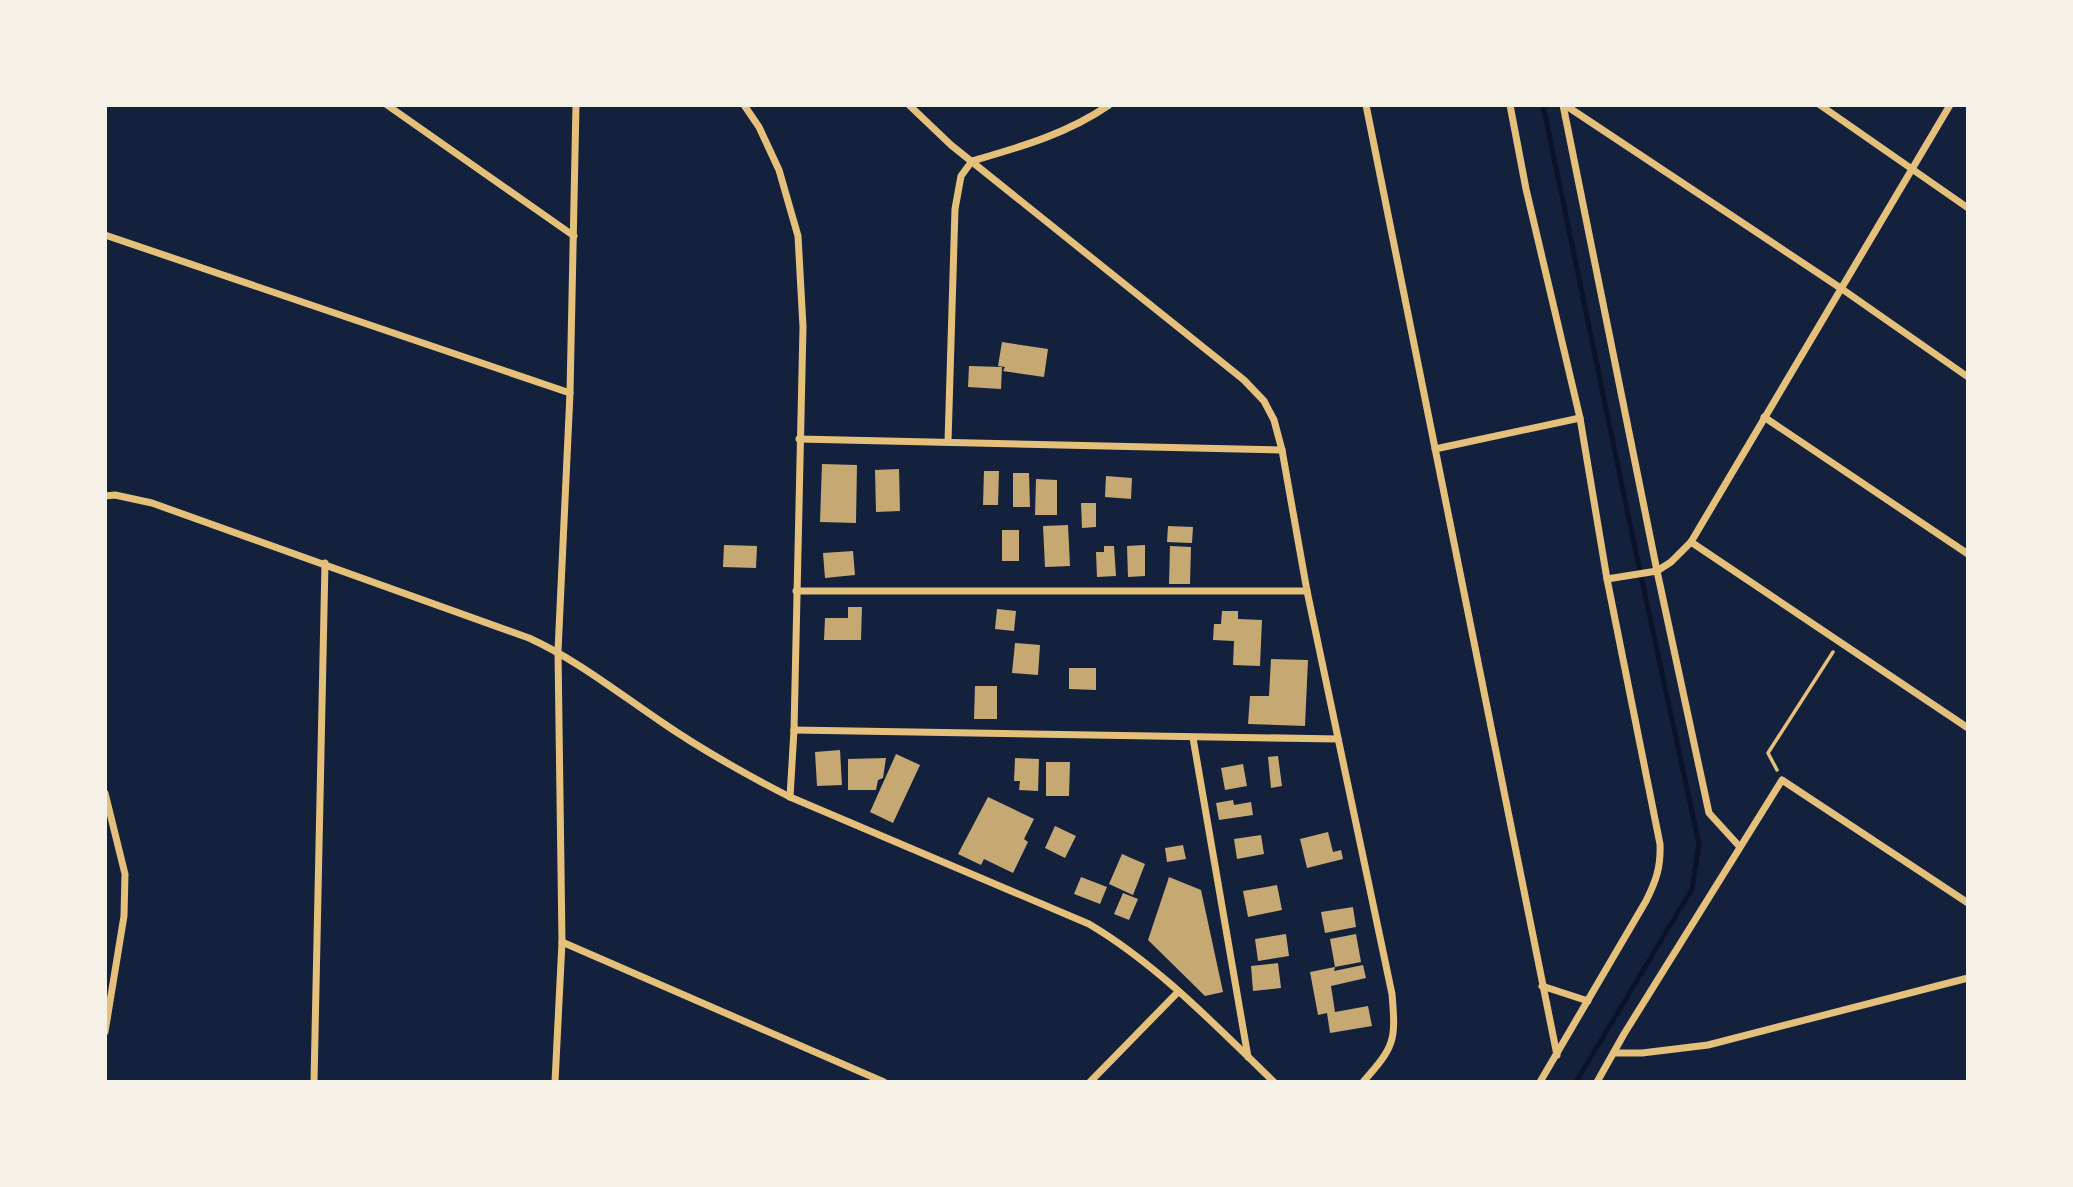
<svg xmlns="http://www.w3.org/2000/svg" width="2073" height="1187" viewBox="0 0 2073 1187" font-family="Rubik,sans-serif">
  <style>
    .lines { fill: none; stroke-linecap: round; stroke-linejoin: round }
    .stream { stroke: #0b132b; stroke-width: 5 }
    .building { fill: #c6a872 }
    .path { stroke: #e5c07b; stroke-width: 3.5 }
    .minor { stroke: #e5c07b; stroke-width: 7 }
  </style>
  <rect width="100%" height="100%" fill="#14213d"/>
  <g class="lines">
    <polyline class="stream" points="1543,105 1636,553 1699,844 1692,889 1576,1082"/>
  </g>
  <g class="building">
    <polygon points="1002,342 1048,349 1044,377 1003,371 1005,367 998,366"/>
    <polygon points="969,366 1002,367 1001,389 968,387"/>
    <polygon points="822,464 857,465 856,523 820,522"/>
    <polygon points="899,469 900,511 876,512 875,470"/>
    <polygon points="984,471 999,471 998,505 983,505"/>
    <polygon points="1013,473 1029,473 1030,507 1013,507"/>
    <polygon points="1106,476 1132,478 1131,499 1105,497"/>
    <polygon points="1036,479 1057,480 1057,515 1035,515"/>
    <polygon points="1081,503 1096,503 1096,527 1082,528"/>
    <polygon points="1068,525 1070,566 1045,567 1043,526"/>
    <polygon points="1168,526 1193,527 1192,543 1167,542"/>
    <rect x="1002" y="530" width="17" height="31"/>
    <polygon points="724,545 757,546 756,568 723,567"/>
    <polygon points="1145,545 1145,576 1128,577 1127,546"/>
    <polygon points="1104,546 1114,546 1116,576 1097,577 1096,552 1104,552"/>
    <polygon points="1170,546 1191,547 1190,584 1169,584"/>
    <polygon points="853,551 855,575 825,578 823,553"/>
    <polygon points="848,607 862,607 861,640 824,640 825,618 848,618"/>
    <polygon points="997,609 1016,611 1014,631 995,629"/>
    <polygon points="1222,611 1238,611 1238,619 1262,620 1260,666 1233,665 1234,641 1213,640 1214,624 1221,624"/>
    <polygon points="1015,643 1040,645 1038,675 1012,673"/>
    <polygon points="1271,659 1308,660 1305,726 1248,724 1250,696 1269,696"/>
    <polygon points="1069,668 1096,668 1096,690 1069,689"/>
    <polygon points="975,686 997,686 997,719 974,719"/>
    <polygon points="840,750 842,785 817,786 815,752"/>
    <polygon points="896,754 920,765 893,823 870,812"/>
    <polygon points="1278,756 1282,786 1271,788 1268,757"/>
    <polygon points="886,758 883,778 878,780 876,790 848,790 848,759"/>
    <polygon points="1015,758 1039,759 1038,791 1019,790 1020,781 1014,781"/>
    <polygon points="1046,762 1070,762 1069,796 1046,796"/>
    <polygon points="1243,764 1247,786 1225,790 1221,768"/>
    <polygon points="988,797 1034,819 1024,839 1028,842 1013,873 984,859 981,865 958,854"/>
    <polygon points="1233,800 1234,805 1251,802 1253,815 1219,820 1216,803"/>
    <polygon points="1055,826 1076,836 1065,858 1045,848"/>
    <polygon points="1328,832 1333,852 1341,850 1343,859 1307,868 1300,839"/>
    <polygon points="1261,835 1264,854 1237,859 1234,839"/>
    <polygon points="1183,845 1186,859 1167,862 1165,848"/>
    <polygon points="1122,854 1145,864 1133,895 1109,884"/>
    <polygon points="1081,877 1107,887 1100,904 1074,894"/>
    <polygon points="1169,877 1201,890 1223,992 1205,996 1148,940"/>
    <polygon points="1277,885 1282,910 1248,917 1243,891"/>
    <polygon points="1123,893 1138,899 1129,920 1114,914"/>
    <polygon points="1353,907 1356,927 1325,933 1321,912"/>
    <polygon points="1286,934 1289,956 1258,961 1255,939"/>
    <polygon points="1356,934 1361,962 1335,967 1330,939"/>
    <polygon points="1278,963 1281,988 1253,991 1251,966"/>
    <polygon points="1363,965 1366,978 1331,986 1335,1012 1368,1006 1372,1026 1330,1033 1327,1013 1318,1015 1310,972 1335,967 1334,971"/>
  </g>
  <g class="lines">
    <polyline class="path" points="1777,770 1768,753 1833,652"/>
    <g class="minor">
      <polyline points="387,105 574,236"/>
      <polyline points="744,105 759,127 779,170 798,236 803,327 794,730 790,797"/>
      <path d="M909,105L951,145L1244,380L1264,401L1274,420L1282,450L1307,591L1392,994C1396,1041 1395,1046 1363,1082"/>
      <polyline points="1366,105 1557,1055"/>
      <path d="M1510,105L1526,189L1580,418L1607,579L1660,844C1661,867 1656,881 1646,901L1540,1082"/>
      <polyline points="1563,105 1657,571 1709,813 1739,846"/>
      <polyline points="1565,105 1842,289 1968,377"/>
      <polyline points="1820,105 1968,208"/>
      <path d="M972,161C1020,147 1067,134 1109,105"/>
      <polyline points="105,235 570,393"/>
      <polyline points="1764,417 1968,554"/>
      <polyline points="799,439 1282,450"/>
      <polyline points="948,442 955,209 961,176 972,161"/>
      <polyline points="1435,449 1580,418"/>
      <path d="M105,496L115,495L152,503L529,638C577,660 617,692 660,721C702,750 745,774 790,797L1089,924C1158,965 1216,1026 1274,1082"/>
      <polyline points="1691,542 1968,728"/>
      <polyline points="1607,579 1657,571 1671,562 1691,542 1950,105"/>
      <polyline points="796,591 1307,591"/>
      <polyline points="794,730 1338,739"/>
      <polyline points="1193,738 1248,1057"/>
      <polyline points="105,793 125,874 124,916 105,1032"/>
      <polyline points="562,942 884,1082"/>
      <polyline points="1542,986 1588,1001"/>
      <polyline points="1614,1053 1642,1053 1708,1045 1968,978"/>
      <polyline points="314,1082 325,563"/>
      <polyline points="555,1082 562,942 558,651 570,393 576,105"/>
      <polyline points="1090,1082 1178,992"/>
      <polyline points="1597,1082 1624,1034 1782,780 1968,903"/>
    </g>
  </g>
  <rect width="2073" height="1187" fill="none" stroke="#f6f1e7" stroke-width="214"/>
</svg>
